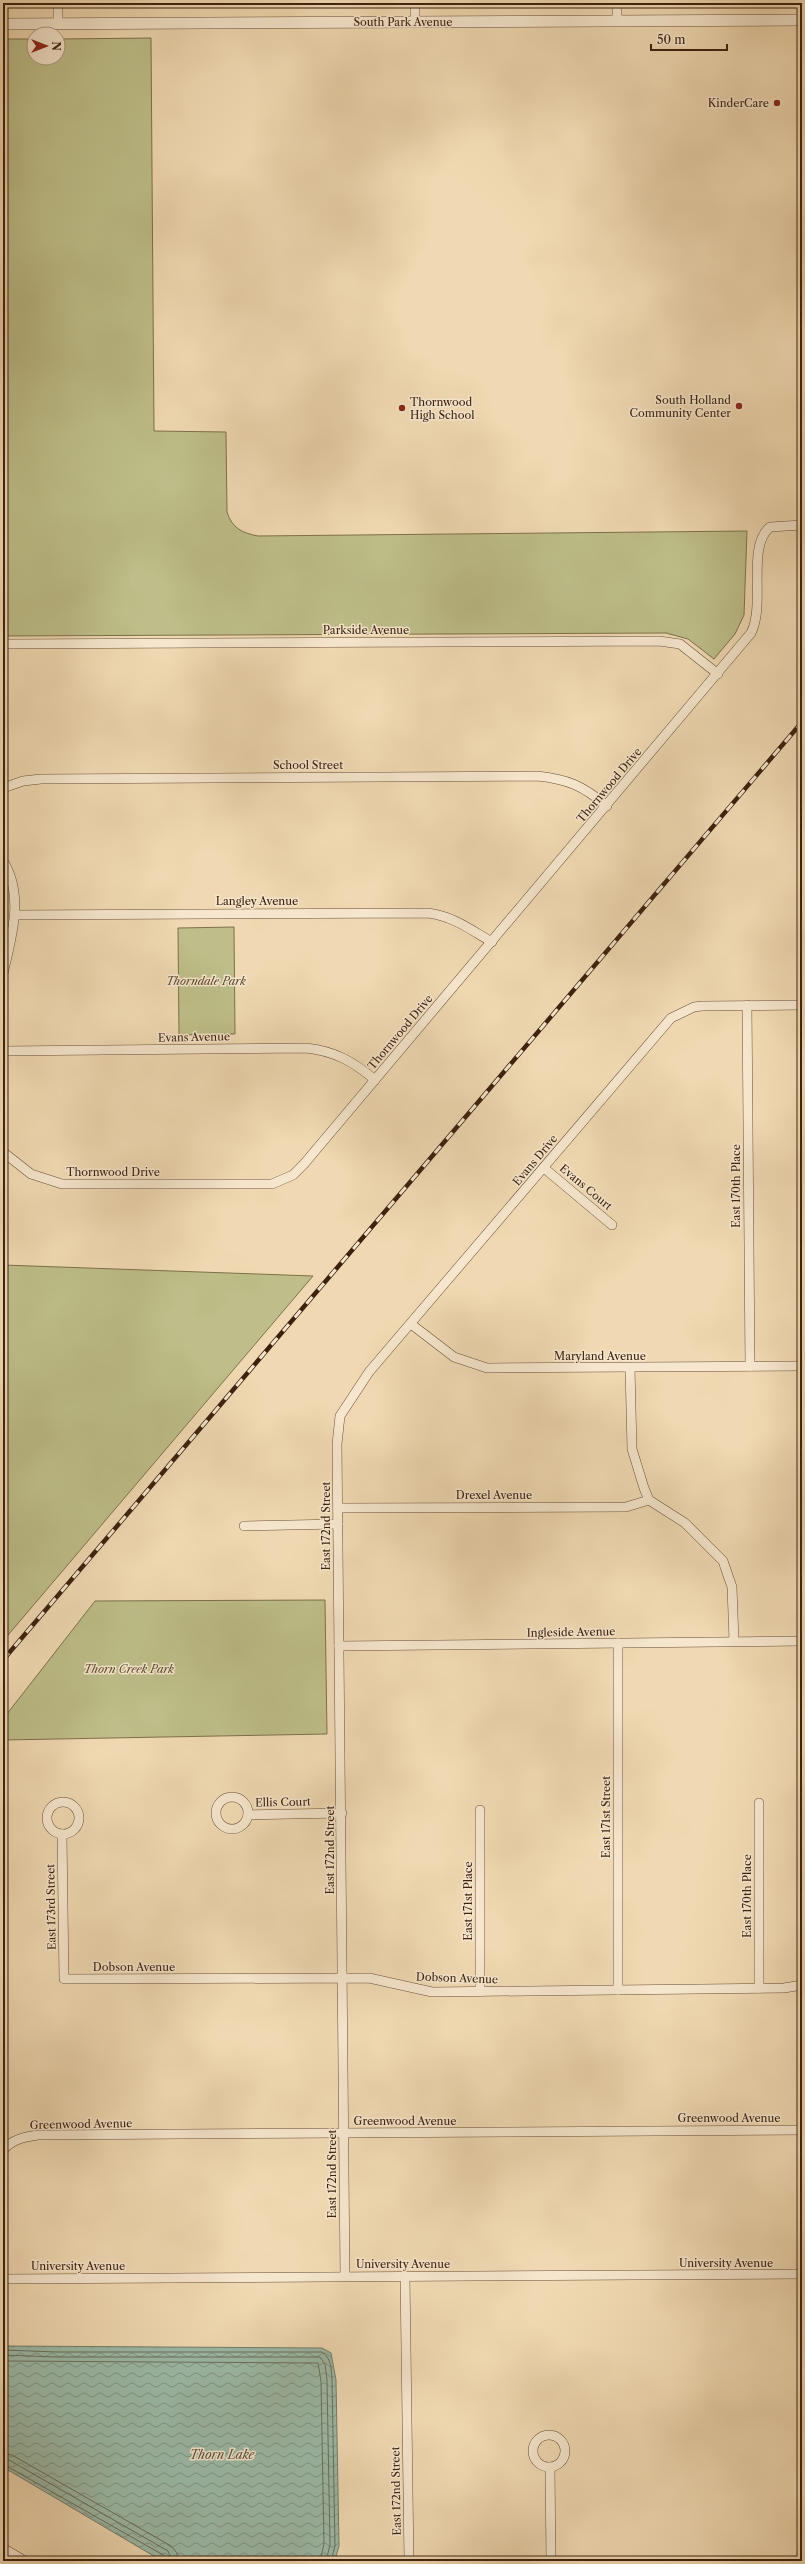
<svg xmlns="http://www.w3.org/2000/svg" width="805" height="2564" viewBox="0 0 805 2564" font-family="'Libre Caslon Text',serif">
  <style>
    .park { fill: #bdbe89; stroke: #7d704c }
    .water { fill: url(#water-waves); stroke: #757d6b }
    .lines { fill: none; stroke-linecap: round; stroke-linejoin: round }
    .shore { stroke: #6c6e5c; stroke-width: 1 }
    .minor-casing { stroke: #6a4f38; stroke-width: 10 }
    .tertiary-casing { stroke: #6a4f38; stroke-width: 12 }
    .minor { stroke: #f5e6cd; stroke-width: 9 }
    .tertiary { stroke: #f5e6cd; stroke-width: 11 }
    .rail-casing { stroke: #3d210f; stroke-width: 4.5 }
    .rail { stroke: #f5e6cd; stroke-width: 3; stroke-dasharray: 9; stroke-linecap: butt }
    .poi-dot { fill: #8f2418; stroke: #f5e6cd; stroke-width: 1.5 }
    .labels { text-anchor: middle; stroke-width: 3; stroke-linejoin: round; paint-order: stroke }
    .street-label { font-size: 11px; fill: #3d210f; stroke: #f5e6cd }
    .poi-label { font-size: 11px; fill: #3d210f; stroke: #f5e6cd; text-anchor: end }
    .park-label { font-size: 11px; font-style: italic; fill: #5d482e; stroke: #f5e6cd }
    .water-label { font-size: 12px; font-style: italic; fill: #594f3d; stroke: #f5e6cd }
  </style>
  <defs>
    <pattern id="water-waves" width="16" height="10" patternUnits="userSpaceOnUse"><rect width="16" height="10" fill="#9bbaa8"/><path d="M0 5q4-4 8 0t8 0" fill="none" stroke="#809787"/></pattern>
  </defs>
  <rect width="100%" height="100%" fill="#f0d9b2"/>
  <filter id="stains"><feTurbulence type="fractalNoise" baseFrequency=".005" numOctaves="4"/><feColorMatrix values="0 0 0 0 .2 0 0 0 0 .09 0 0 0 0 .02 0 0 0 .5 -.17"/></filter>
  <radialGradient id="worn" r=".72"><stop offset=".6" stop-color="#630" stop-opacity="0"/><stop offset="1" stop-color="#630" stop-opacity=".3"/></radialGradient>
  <g class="park">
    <path d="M151,38L154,431L226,432L227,512C232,528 242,533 258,536L747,531L744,615L735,634L714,659L688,639L666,633L3,636V39H34V58H58V39Z"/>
    <polygon points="234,927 235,1034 179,1035 178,928"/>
    <polygon points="3,1265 313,1276 3,1641"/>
    <polygon points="325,1600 327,1734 3,1740 3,1719 95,1601"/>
  </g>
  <polygon class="water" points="3,2346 322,2348 331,2353 336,2380 339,2546 335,2560 168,2561 152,2555 3,2467"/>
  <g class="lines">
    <g class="shore">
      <path d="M3,2350L57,2352H322C332,2359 331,2369 332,2380L335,2546L331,2561"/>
      <polyline points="3,2355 57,2357 320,2357 325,2364 327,2380 330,2545 326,2561"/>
      <polyline points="3,2361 318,2363 321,2381 324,2544 320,2561"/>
      <polyline points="3,2453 12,2455 171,2546 177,2553 178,2561"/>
      <polyline points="3,2459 9,2460 168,2551 172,2561"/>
      <polyline points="3,2464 165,2556 167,2561"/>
    </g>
    <g class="minor-casing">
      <g id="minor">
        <polyline points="617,3 617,21"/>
        <polyline points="415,22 415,3"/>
        <polyline points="58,24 58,3"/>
        <polyline points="3,644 659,641 680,644 718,674"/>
        <path d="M3,788L23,781L41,779L537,776C568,779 583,786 607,806"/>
        <path d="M3,861C25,896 11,938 3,974"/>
        <path d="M15,915L428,913C453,916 471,930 492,942"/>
        <polyline points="747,1005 750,1366"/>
        <path d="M3,1051L306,1048C335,1051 354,1062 375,1080"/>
        <path d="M3,1152L31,1174L62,1184H272L293,1175L304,1164L751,633C766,604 746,547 770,527L802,525"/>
        <polyline points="544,1168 612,1225"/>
        <polyline points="411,1324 454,1357 487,1368 802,1366"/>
        <polyline points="630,1368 632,1449 644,1488 649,1500 685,1523 723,1561 732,1587 734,1641"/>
        <polyline points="338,1508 626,1507 649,1500"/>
        <polyline points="244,1526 338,1524"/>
        <polyline points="618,1643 618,1990"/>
        <polyline points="339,1646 802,1641"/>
        <circle cx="232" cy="1813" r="16"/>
        <circle cx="63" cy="1818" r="16"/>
        <polyline points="759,1803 759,1988"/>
        <polyline points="480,1810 480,1992"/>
        <polyline points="248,1815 342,1813"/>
        <polyline points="62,1834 64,1979 369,1978 432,1992 784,1988 802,1985"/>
        <path d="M3,2150C13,2139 24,2137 38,2135L802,2130"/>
        <polyline points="345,2276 337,1444 340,1416 369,1372 671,1018 694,1007 702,1006 802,1005"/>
        <polyline points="405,2277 409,2561"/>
        <polyline points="3,2279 802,2274"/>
        <circle cx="549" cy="2451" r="16"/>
        <polyline points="550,2467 551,2561"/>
        <polyline points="3,2548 25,2561"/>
      </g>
    </g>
    <g class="tertiary-casing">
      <polyline id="tertiary" points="3,24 802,20"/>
    </g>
    <use href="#minor" class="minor"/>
    <use href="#tertiary" class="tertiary"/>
    <g class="rail-casing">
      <polyline id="rail" points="3,1660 802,722"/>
    </g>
    <use href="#rail" class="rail"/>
  </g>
  <g class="poi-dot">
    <circle cx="777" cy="103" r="4"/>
    <circle cx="739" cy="406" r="4"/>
    <circle cx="402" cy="408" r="4"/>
  </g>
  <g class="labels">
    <g class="street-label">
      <text x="403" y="26">South Park Avenue</text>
      <text x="366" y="634">Parkside Avenue</text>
      <text x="308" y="769">School Street</text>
      <text transform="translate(609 785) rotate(-50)" y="4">Thornwood Drive</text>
      <text x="257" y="905">Langley Avenue</text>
      <text transform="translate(400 1032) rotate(-50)" y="4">Thornwood Drive</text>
      <text transform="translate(194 1037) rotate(-1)" y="4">Evans Avenue</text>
      <text transform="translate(535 1160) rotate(-50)" y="4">Evans Drive</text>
      <text x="113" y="1176">Thornwood Drive</text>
      <text transform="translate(736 1186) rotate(-90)" y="4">East 170th Place</text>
      <text transform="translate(586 1187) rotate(40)" y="4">Evans Court</text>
      <text x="600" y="1360">Maryland Avenue</text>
      <text x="494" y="1499">Drexel Avenue</text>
      <text transform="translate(326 1526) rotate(-90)" y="4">East 172nd Street</text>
      <text transform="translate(571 1632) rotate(-1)" y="4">Ingleside Avenue</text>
      <text transform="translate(283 1802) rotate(-1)" y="4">Ellis Court</text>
      <text transform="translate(606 1817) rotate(-90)" y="4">East 171st Street</text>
      <text transform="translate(330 1850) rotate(-90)" y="4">East 172nd Street</text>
      <text transform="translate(747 1896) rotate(-90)" y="4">East 170th Place</text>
      <text transform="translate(468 1901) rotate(-90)" y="4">East 171st Place</text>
      <text transform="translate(51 1907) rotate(-91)" y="4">East 173rd Street</text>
      <text x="134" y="1971">Dobson Avenue</text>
      <text transform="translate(457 1978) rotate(2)" y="4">Dobson Avenue</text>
      <text x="729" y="2122">Greenwood Avenue</text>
      <text x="405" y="2125">Greenwood Avenue</text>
      <text transform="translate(81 2124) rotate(-1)" y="4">Greenwood Avenue</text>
      <text transform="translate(332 2174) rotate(-90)" y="4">East 172nd Street</text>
      <text x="726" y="2267">University Avenue</text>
      <text x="403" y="2268">University Avenue</text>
      <text x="78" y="2270">University Avenue</text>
      <text transform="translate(396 2491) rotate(-91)" y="4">East 172nd Street</text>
    </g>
    <g class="poi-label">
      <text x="769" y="107">KinderCare</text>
      <text x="731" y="404">South Holland<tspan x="731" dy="13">Community Center</tspan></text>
      <text x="410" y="406" text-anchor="start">Thornwood<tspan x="410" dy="13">High School</tspan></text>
    </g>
    <g class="park-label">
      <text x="206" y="985">Thorndale Park</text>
      <text x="129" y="1673">Thorn Creek Park</text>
    </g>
    <g class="water-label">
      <text x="222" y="2459">Thorn Lake</text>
    </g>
  </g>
  <rect width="805" height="2564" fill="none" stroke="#f0d9b2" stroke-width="16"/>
  <rect x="4" y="4" width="797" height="2556" fill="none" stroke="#3d210f" stroke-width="2"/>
  <rect x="8" y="8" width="789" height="2548" fill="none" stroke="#3d210f"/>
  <g transform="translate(46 46) rotate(90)"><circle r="19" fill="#f5e6cd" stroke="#ab9781"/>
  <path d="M0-3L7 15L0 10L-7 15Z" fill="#8f2418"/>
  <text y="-6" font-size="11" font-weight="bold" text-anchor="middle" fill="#3d210f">N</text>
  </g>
  <path d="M651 44v6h76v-6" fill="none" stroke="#3d210f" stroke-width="2"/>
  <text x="657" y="44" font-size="12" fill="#3d210f" stroke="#f5e6cd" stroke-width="3" paint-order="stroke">50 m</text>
  <rect width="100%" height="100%" filter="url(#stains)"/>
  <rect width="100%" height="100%" fill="url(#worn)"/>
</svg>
